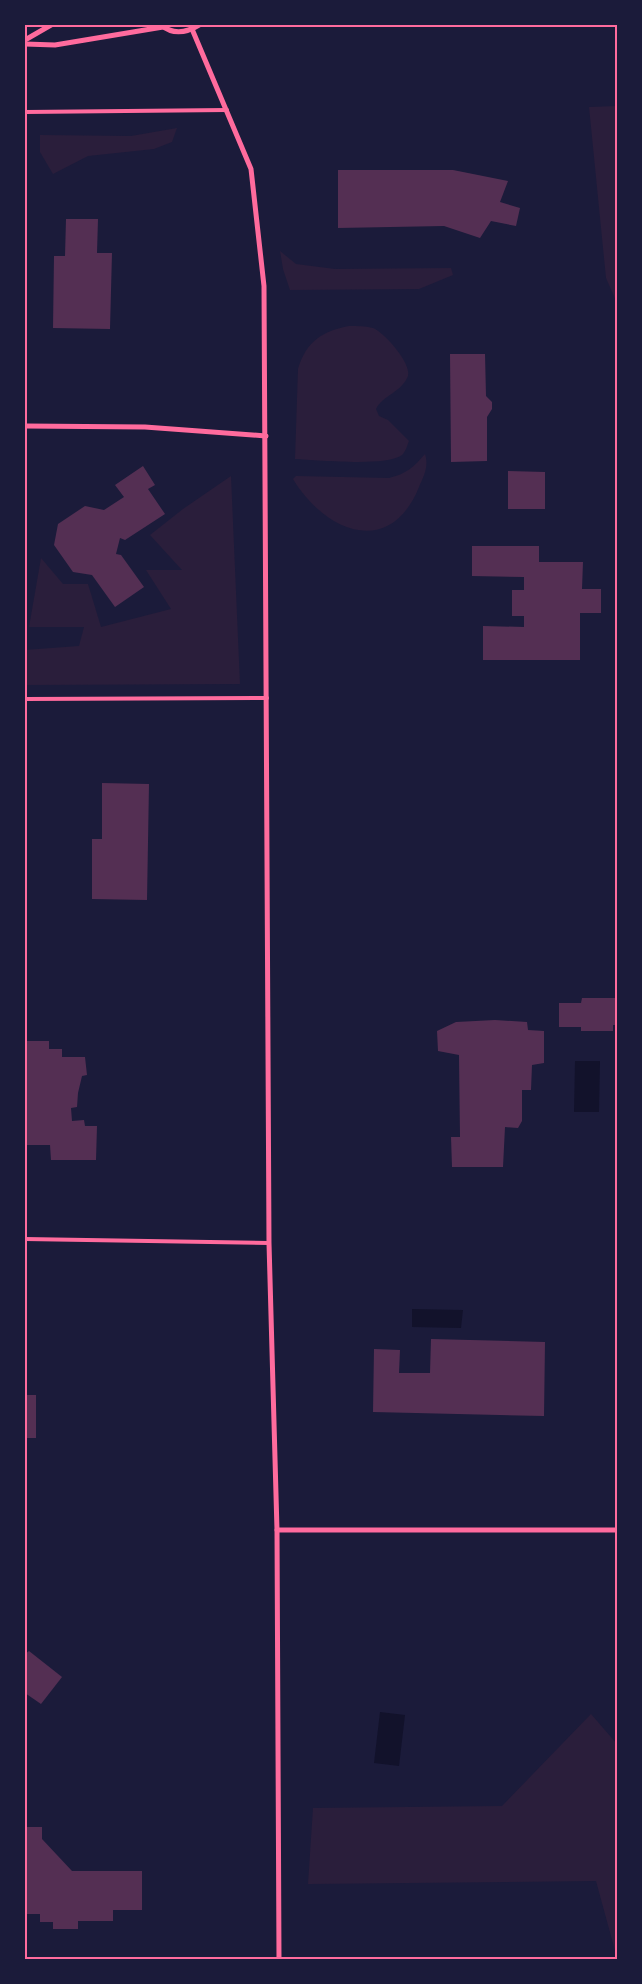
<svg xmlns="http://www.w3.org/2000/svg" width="642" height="1984" viewBox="0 0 642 1984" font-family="Inter,sans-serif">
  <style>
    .green { fill: #2a1e3b }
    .water { fill: #12122b }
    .building { fill: #542f53 }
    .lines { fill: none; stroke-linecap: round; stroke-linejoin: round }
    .service { stroke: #ff6b9d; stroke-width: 4 }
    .minor { stroke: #ff6b9d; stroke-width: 5 }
    .neatline { fill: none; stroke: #ff6b9d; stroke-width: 2 }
  </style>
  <rect width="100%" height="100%" fill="#1b1b3a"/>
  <g class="green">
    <polygon points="617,106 617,303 606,278 589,107"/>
    <polygon points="177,128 172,142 154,149 88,156 53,174 40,152 40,135 131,136"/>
    <polygon points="280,251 296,264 335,269 451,268 453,275 419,289 290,290 283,269"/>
    <path d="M349,326C357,326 365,326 373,328C384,332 412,364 408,376C402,392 382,396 376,409L379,416L388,420L409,441C407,446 406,451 402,455C387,467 317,460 295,459L298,369C306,342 322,331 349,326Z"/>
    <path d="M425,454C429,466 424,476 419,487C390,559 325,532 293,479L296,476L389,478C406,474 414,467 425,454Z"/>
    <polygon points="231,476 240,684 25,685 25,650 79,646 84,627 29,627 41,558 63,584 88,584 101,627 171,609 146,570 182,570 150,535 183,509"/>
    <polygon points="591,1714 617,1744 617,1958 596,1881 308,1884 313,1808 502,1806"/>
  </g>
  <g class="water">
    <polygon points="575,1061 600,1061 599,1112 574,1112"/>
    <polygon points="412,1309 463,1310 461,1328 412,1327"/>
    <polygon points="380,1712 405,1715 399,1766 374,1763"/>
  </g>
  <g class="building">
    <polygon points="338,170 453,170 508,181 500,202 520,208 516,226 491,221 480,238 444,226 338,228"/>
    <polygon points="66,219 98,219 97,253 112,253 110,329 53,328 54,256 65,256"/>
    <polygon points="450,354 485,354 486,396 492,402 492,409 487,417 487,461 451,462"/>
    <polygon points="143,466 155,485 148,489 165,514 125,540 120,538 116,554 121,555 144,587 115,607 92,575 73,572 54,545 58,524 85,506 104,510 124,497 115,485"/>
    <polygon points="508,471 545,472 545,509 508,509"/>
    <polygon points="472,546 539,546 539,562 583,562 582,589 601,589 601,613 580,613 580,660 483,660 483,626 524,627 524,616 512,616 512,590 524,590 524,577 472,576"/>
    <polygon points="102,783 149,784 147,900 92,899 92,839 102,839"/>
    <polygon points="582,998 617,998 617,1025 613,1025 613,1031 581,1031 581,1027 559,1027 559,1003 581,1003"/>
    <polygon points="495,1020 527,1022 528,1030 544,1031 544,1063 532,1065 531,1090 522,1090 522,1121 518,1128 505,1127 503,1167 452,1167 451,1137 460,1137 459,1055 438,1051 437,1031 456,1022"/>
    <polygon points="25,1041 49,1041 49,1049 62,1049 62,1057 85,1057 87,1075 82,1076 78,1093 77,1107 71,1108 72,1121 84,1120 85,1126 97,1126 96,1160 51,1160 50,1145 25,1145"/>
    <polygon points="431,1339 545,1342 544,1416 373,1412 374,1349 400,1350 399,1373 430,1373"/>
    <rect x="25" y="1395" width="11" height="43"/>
    <polygon points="29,1651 62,1677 41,1704 25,1693 25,1654"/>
    <polygon points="25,1827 42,1827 42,1839 72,1871 142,1871 142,1910 113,1910 113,1921 78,1921 78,1929 53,1929 53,1922 40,1922 40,1914 25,1914"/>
  </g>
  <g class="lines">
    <g class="service">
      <polyline points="25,112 227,110"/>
      <polyline points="25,699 267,698"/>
      <polyline points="25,1239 269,1243"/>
    </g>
    <g class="minor">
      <path d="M161,25C173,35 186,33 199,25"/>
      <polyline points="192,29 251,169 264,286 269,1243 277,1530 279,1959"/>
      <polyline points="25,40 51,25"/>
      <polyline points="25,44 55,45 163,27"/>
      <polyline points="25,426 145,427 266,436"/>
      <polyline points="277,1530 617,1530"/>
    </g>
  </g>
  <rect width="642" height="1984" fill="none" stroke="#1b1b3a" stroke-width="52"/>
  <rect x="26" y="26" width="590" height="1932" class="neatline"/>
</svg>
